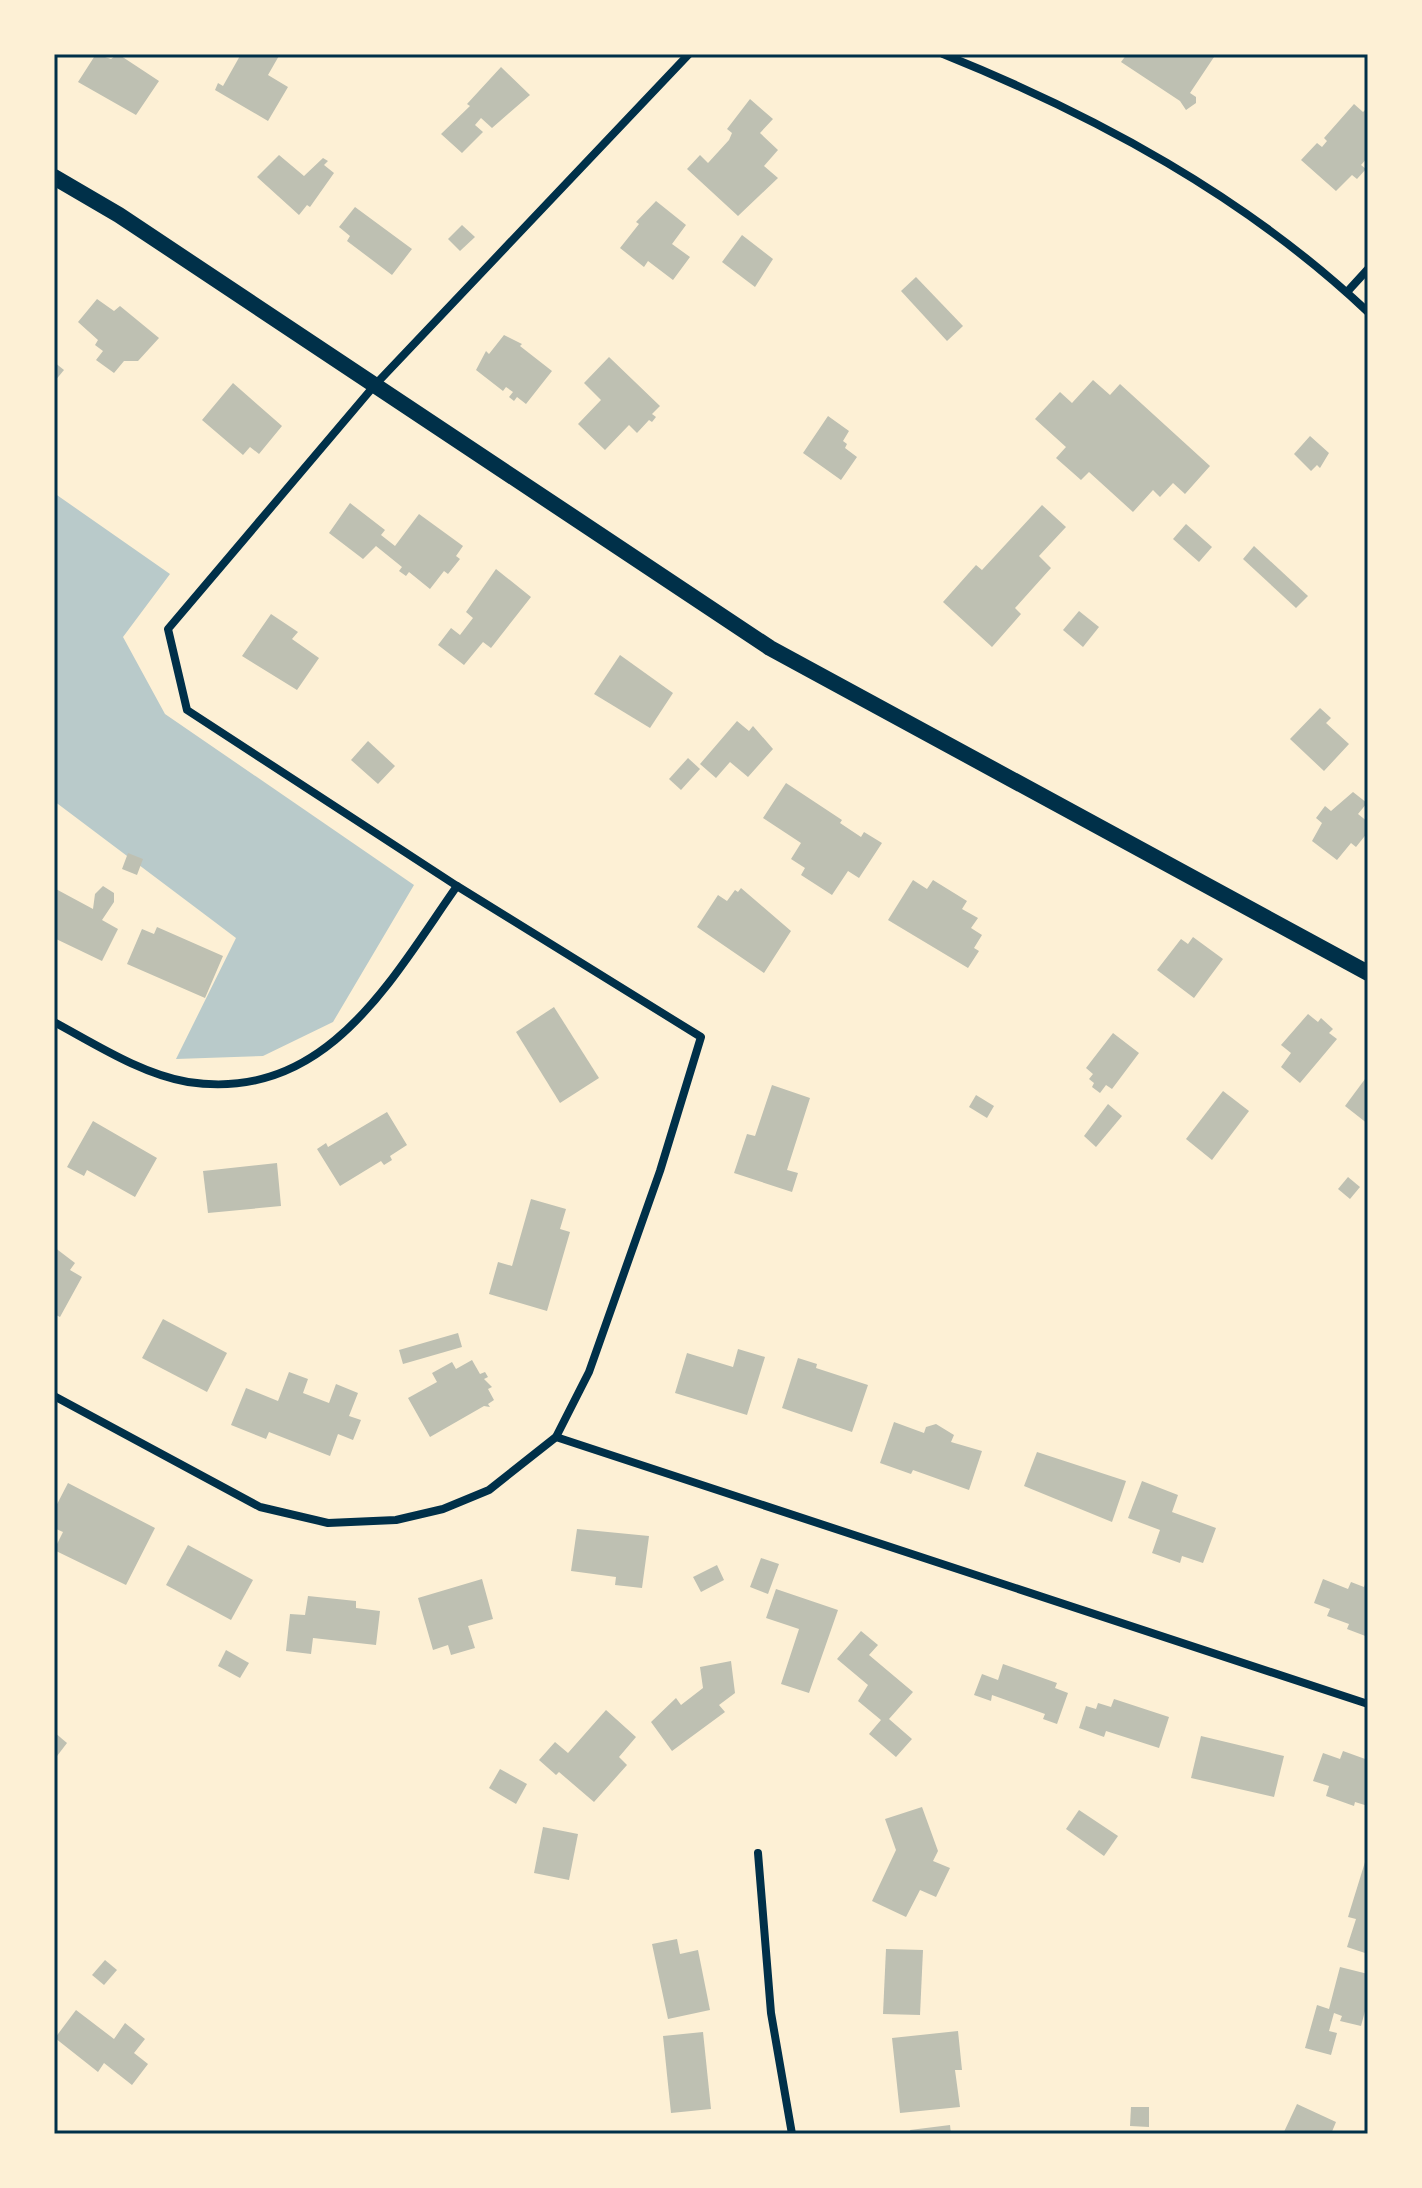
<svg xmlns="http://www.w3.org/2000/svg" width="1422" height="2188" viewBox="0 0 1422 2188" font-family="Barlow,sans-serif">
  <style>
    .green { fill: #b9caca }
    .building { fill: #bec0b2 }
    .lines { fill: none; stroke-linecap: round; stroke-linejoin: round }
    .minor { stroke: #003049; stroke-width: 8 }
    .secondary { stroke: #003049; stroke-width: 16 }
    .neatline { fill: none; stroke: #003049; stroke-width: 3 }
  </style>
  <rect width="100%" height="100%" fill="#fdf0d5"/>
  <polygon class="green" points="54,493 170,574 123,637 165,714 414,885 333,1022 263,1056 176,1059 236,938 54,801"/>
  <g class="building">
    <polygon points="96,54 111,59 118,54 159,81 136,115 78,82"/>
    <polygon points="241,54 280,54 268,75 288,87 268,121 215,90 218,83 223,86"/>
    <polygon points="1127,54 1216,54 1190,93 1196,97 1196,103 1186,110 1180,101 1121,62"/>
    <polygon points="501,67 530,95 492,128 481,118 475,125 483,132 462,153 441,134 470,106 467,104"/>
    <polygon points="750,99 773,119 760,133 778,150 764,166 778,178 738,216 687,169 700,155 708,163 729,140 732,133 727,129"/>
    <polygon points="1354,104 1363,112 1368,107 1368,157 1361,165 1366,169 1357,179 1352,175 1336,191 1301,160 1317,143 1322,147 1327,141 1324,138"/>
    <polygon points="279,155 304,176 323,158 328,161 324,165 334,173 310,207 307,205 299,215 257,177"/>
    <polygon points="656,201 686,225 672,244 690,257 673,280 648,261 644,267 620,248 639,224 636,222"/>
    <polygon points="355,207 412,249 392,275 347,241 350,236 339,227"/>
    <polygon points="462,225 475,237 460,251 448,239"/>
    <polygon points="742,235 773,259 755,287 722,262"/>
    <polygon points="916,277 963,326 947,341 901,291"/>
    <polygon points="97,299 114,311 120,306 159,338 138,361 124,361 114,373 96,360 103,351 95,345 98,340 78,322"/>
    <polygon points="504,335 522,344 520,346 552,371 526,404 517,397 514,401 509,397 513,392 506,387 503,391 476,370 486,351 489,354"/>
    <polygon points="609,357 660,406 652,414 656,417 652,422 649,420 637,433 629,425 605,450 578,424 601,400 584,383"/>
    <polygon points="54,362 64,370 54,382"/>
    <polygon points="1093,380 1110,395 1120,384 1210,466 1185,494 1173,483 1160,497 1153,490 1133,512 1089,472 1081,480 1056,458 1066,447 1035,419 1060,392 1072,403"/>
    <polygon points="233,383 282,426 259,454 250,447 243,455 202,420"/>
    <polygon points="828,416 849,431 843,441 847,444 845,448 857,457 841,480 803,453"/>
    <polygon points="1310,436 1329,453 1320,468 1317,465 1311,471 1294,454"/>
    <polygon points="350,503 385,530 381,535 395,546 419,514 463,546 456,556 460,559 448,574 444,571 430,589 409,572 406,576 399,571 402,567 376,546 363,559 329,533"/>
    <polygon points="1042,505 1066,527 1039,556 1051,568 1015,608 1021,614 992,647 943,602 976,565 982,570"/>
    <polygon points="1186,524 1212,547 1199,562 1173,539"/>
    <polygon points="1254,546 1308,596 1296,608 1243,559"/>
    <polygon points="496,569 531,597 491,648 483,642 464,665 438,645 451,628 460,635 473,618 466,612"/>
    <polygon points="1079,611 1099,627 1083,647 1063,630"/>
    <polygon points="271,614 298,632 292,639 319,658 297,690 242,656"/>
    <polygon points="620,655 673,693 650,728 594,694"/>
    <polygon points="1320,708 1331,718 1326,723 1349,744 1324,771 1290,739"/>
    <polygon points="737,721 749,731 753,726 773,749 748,777 730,762 716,778 700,764"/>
    <polygon points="368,741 395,766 378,784 351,760"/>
    <polygon points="688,758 700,769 681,790 669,779"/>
    <polygon points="786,783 842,820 840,823 861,837 864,832 882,843 859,878 848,871 832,895 801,875 805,868 791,859 801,843 763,818"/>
    <polygon points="1353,792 1367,803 1358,814 1368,822 1368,832 1356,847 1351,843 1337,860 1312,841 1322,823 1316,818 1325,806 1331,811"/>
    <polygon points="128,853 143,859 137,875 122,869"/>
    <polygon points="913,880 927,889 933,880 967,901 962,909 978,918 971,928 982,935 974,948 979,951 968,968 888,920"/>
    <polygon points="103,886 114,893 114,902 102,920 118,929 102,961 54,938 54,888 93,909 95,894"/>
    <polygon points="741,888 791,931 764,973 697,927 718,895 727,901 735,890 738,892"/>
    <polygon points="157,927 223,956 205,998 127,964 142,929 154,934"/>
    <polygon points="1193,937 1223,959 1194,998 1157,970 1181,939 1188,944"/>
    <polygon points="554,1007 599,1078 560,1103 516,1032"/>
    <polygon points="1308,1014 1318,1022 1321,1018 1333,1029 1329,1033 1337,1039 1300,1083 1281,1067 1291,1053 1281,1045"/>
    <polygon points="1113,1033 1139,1053 1112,1089 1106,1085 1100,1093 1092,1087 1094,1083 1089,1079 1093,1074 1086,1068"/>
    <polygon points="1368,1075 1368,1124 1345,1106"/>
    <polygon points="772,1085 810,1098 787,1170 798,1173 792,1192 734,1173 747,1134 755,1136"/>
    <polygon points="1223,1091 1249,1111 1212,1160 1186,1139"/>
    <polygon points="976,1095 994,1106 987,1118 969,1107"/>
    <polygon points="1108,1104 1122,1116 1096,1147 1084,1136"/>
    <polygon points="387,1112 407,1145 390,1156 392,1160 384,1165 381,1161 340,1186 317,1149 326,1143 328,1147"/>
    <polygon points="93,1121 157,1158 135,1197 87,1170 84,1176 67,1167"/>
    <polygon points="277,1163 281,1206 208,1213 203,1171"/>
    <polygon points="1348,1177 1360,1187 1350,1199 1338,1189"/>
    <polygon points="531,1199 566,1209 560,1229 570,1232 547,1311 489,1294 498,1262 512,1266"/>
    <polygon points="54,1247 75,1263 70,1270 82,1277 60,1317 54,1314"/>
    <polygon points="163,1319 227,1353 207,1392 142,1358"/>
    <polygon points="458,1333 462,1347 403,1364 399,1350"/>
    <polygon points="738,1349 765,1357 747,1415 675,1393 687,1353 733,1367"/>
    <polygon points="798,1358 817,1364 816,1368 868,1385 852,1432 782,1408"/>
    <polygon points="472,1360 480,1374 485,1372 488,1377 484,1379 492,1387 488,1389 494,1400 488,1404 490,1407 484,1406 430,1437 408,1398 437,1382 432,1373 452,1362 456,1369"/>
    <polygon points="289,1372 308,1379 303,1393 329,1403 336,1384 358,1393 349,1416 361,1420 353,1440 338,1434 330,1456 269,1432 266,1439 231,1425 246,1388 278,1401"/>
    <polygon points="894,1422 924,1433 926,1427 936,1424 954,1435 951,1442 982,1451 969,1490 913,1470 911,1474 880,1463"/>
    <polygon points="1037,1452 1126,1481 1112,1522 1024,1486"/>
    <polygon points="1142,1481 1178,1495 1172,1512 1216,1528 1203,1563 1182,1556 1180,1563 1152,1553 1160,1530 1128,1518"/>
    <polygon points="68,1483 155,1528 126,1585 54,1550 63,1532 54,1528 54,1510"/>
    <polygon points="577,1529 649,1536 642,1588 615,1585 616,1577 571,1571"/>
    <polygon points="188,1545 253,1580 231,1620 166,1585"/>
    <polygon points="761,1558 779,1564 768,1594 750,1587"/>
    <polygon points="717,1565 724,1580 701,1592 693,1577"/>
    <polygon points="1368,1577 1368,1637 1347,1629 1349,1624 1327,1616 1330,1609 1314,1603 1323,1579 1348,1589 1351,1582 1364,1587"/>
    <polygon points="482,1579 493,1619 468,1626 475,1648 451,1655 448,1645 433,1650 418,1598"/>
    <polygon points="776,1589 838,1610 809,1693 781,1684 799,1629 766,1618"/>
    <polygon points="308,1596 356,1601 356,1608 380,1611 376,1645 313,1638 311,1654 286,1651 290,1614 305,1615"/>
    <polygon points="861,1631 878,1645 869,1655 913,1692 889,1719 912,1739 896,1757 869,1734 881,1720 858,1701 868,1685 837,1659"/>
    <polygon points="226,1650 249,1663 240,1678 218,1666"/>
    <polygon points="731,1661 735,1693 719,1705 725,1712 672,1751 651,1722 676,1698 681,1705 703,1688 700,1667"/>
    <polygon points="1003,1664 1057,1683 1055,1688 1068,1693 1057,1724 1043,1719 1045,1714 992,1695 991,1701 974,1695 982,1674 998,1680"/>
    <polygon points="1114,1699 1169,1717 1159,1748 1106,1731 1104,1737 1079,1728 1086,1706 1096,1709 1098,1703 1111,1707"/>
    <polygon points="606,1710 636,1737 619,1757 627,1765 594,1802 559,1772 556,1775 539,1760 555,1742 568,1753"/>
    <polygon points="54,1732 67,1743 54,1760"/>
    <polygon points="1201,1736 1284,1756 1274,1797 1191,1778"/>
    <polygon points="1343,1751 1368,1760 1368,1806 1355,1802 1354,1806 1326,1796 1329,1786 1313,1781 1323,1753 1340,1759"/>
    <polygon points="500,1769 527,1784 516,1804 489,1788"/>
    <polygon points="922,1807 938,1851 933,1861 950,1868 936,1897 920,1890 906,1917 872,1901 896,1850 885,1819"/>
    <polygon points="1079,1810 1118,1836 1104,1856 1066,1829"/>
    <polygon points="543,1827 578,1834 569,1880 534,1873"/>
    <polygon points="1365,1862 1368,1862 1368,1954 1347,1947 1356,1919 1348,1917"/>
    <polygon points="677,1939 680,1954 698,1950 710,2010 668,2019 652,1944"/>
    <polygon points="886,1949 923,1950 920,2015 883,2014"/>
    <polygon points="105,1960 117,1970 104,1985 92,1975"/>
    <polygon points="1340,1967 1368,1974 1368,2000 1361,2026 1340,2021 1342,2016 1334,2013 1329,2031 1337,2033 1331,2055 1305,2048 1317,2005 1329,2009"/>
    <polygon points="76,2010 114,2039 125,2023 145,2039 134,2053 148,2064 132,2085 104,2063 98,2072 55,2038"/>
    <polygon points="958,2031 962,2070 955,2070 960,2107 900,2113 892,2038"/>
    <polygon points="703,2032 711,2109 671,2113 663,2036"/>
    <polygon points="1297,2104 1336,2122 1331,2134 1283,2134"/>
    <polygon points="1131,2107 1149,2107 1149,2127 1130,2126"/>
    <polygon points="950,2125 951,2134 911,2134 910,2130"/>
  </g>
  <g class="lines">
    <g class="minor">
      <path d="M943,54C1097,116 1246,197 1368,312"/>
      <polyline points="1347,292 1368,269"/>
      <path d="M54,1022C95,1044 141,1074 188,1082C326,1103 390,981 457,886"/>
      <polyline points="54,1396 260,1507 328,1523 396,1520 443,1509 489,1490 556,1437 589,1372 660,1171 701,1037 457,886 187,710 168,629 374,386 689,54"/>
      <polyline points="556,1437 1368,1704"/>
      <polyline points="758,1853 771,2013 792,2134"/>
    </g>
    <polyline class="secondary" points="54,177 119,215 770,648 1368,973"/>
  </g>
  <rect width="1422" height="2188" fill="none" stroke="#fdf0d5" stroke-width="112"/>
  <rect x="56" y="56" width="1310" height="2076" class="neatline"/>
</svg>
